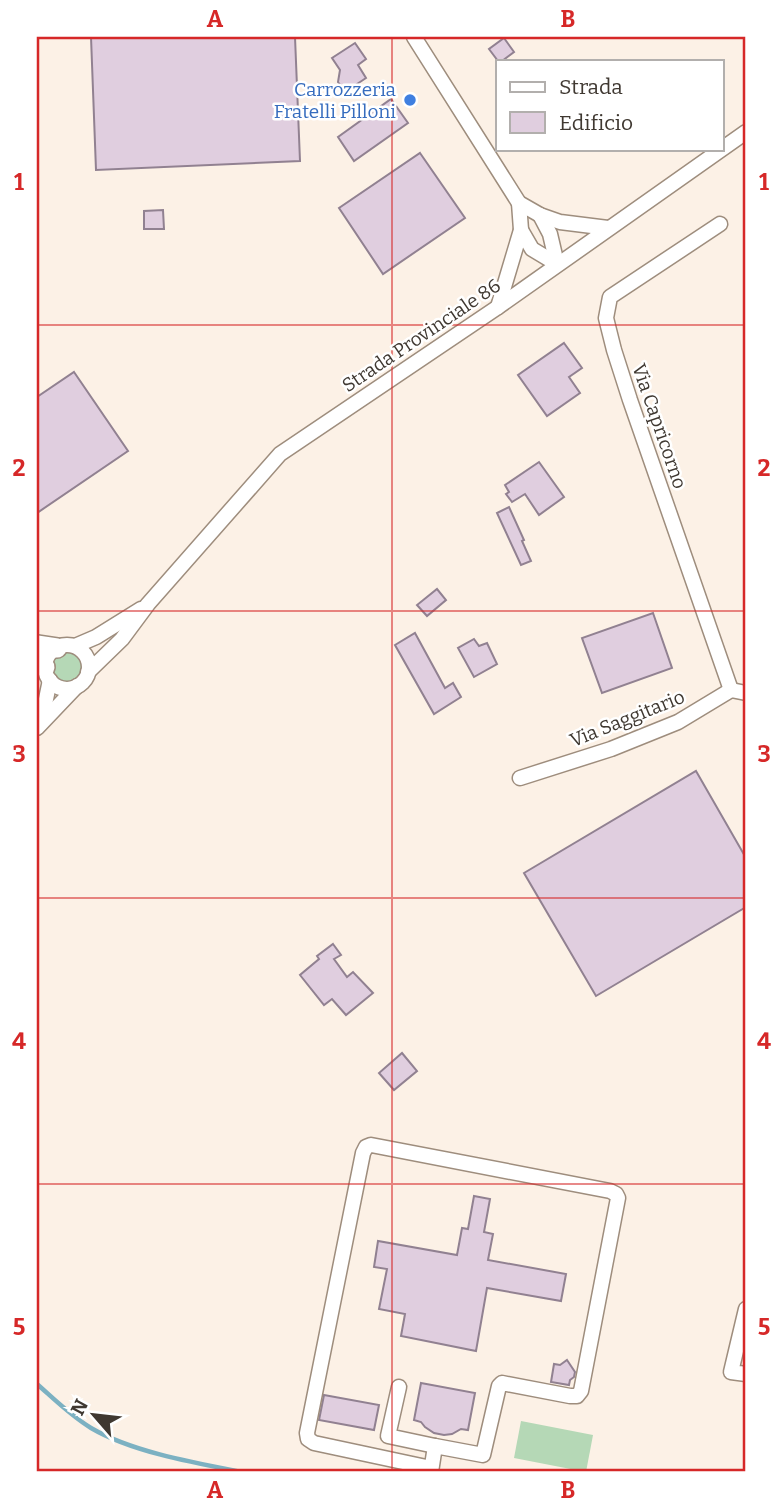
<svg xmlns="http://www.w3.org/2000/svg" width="783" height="1509" viewBox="0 0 783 1509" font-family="Bitter,serif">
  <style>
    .green { fill: #b5d8b6 }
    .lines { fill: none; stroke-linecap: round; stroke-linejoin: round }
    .stream { stroke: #7cb1c2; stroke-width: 4.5 }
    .building { fill: #e0cedf; stroke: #918191; stroke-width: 2 }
    .minor-casing { stroke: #9e8d7d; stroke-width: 17 }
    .highway-casing { stroke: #9e8d7d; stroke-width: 22 }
    .minor { stroke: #fff; stroke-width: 14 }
    .highway { stroke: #fff; stroke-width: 19 }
    .grid { fill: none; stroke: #d62828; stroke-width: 2; stroke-opacity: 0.55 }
    .shop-dot { fill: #3f7fe0; stroke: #fff; stroke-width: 2.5 }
    .labels { text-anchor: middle; stroke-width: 5; stroke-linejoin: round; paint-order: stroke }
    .shop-label { font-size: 19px; fill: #366cbe; stroke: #fff; text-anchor: end }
    .street-label { font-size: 19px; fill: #3f3831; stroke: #fff }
    .neatline { fill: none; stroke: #d62828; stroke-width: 2.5 }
    .grid-label { font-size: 23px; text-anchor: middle; font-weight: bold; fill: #d62828 }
  </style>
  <rect width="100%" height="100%" fill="#fcf1e6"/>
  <g class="green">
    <circle cx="68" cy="667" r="17"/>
    <polygon points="521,1421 593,1435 586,1472 514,1458"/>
  </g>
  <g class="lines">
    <path class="stream" d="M37,1384C54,1399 71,1416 91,1428C132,1452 195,1463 242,1472"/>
  </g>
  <g class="building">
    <polygon points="91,37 295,37 300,161 96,170"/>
    <polygon points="504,38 514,52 502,61 498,61 489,49"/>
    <polygon points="355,43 366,59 358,65 366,78 345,92 338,82 340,70 332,58"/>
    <polygon points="391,99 408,123 354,161 338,137"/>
    <polygon points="420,153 465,218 383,274 339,208"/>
    <polygon points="163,210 164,229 144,229 144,211"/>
    <polygon points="564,343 582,368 569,377 580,393 547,416 518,375"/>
    <polygon points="74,372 128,451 37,513 37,397"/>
    <polygon points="539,462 564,497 539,515 525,494 512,502 506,494 509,492 505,485"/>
    <polygon points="509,507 524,540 522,541 531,561 521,565 497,513"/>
    <polygon points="437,589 446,600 427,616 417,605"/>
    <polygon points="653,613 672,668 602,693 582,638"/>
    <polygon points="415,633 445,688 453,683 461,697 434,714 395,645"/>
    <polygon points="474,639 479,646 487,643 497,664 474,677 458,648"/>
    <polygon points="696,771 746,858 746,907 596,996 524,873"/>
    <polygon points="333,944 341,955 334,959 347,977 353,972 373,993 346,1015 332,999 324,1005 300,975 319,959 317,956"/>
    <polygon points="402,1053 417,1071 394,1090 379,1073"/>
    <polygon points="474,1196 490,1199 484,1232 493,1234 488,1260 566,1274 561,1301 487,1288 476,1351 401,1336 405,1314 379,1309 387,1269 374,1267 378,1241 457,1255 462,1228 468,1229"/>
    <polygon points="567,1360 575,1372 574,1377 570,1380 569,1385 551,1382 554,1364 560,1365"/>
    <polygon points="421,1383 475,1393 468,1430 461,1429 452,1434 444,1435 434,1433 425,1427 421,1422 414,1420"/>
    <polygon points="324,1395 379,1405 374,1430 319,1420"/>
  </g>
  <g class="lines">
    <g class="minor-casing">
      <g id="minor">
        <polyline points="414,37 519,203 540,215 560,222 608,228"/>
        <polyline points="540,215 550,234 557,264"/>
        <polyline points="720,224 610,297 606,318 614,350 630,400 731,690"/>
        <polyline points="521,230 532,249 557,264"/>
        <polyline points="498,307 521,230 519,203"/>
        <circle cx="67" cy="667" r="22"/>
        <polyline points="75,646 96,637 141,609"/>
        <polyline points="88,672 122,639 148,604 280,454 498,307 746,132"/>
        <polyline points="38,722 45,704 50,680"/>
        <polyline points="37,728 77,686"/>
        <polyline points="520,778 611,749 678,722 731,690 746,693"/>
        <polyline points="746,1309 731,1372 746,1374"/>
        <polyline points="399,1387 388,1436 435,1446"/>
        <polyline points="431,1472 435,1446 483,1455 499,1386 502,1383 570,1396 577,1396 581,1391 618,1198 616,1194 610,1191 371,1145 366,1147 363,1153 307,1433 308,1439 314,1443 431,1468"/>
      </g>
    </g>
    <g class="highway-casing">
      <g id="highway">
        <polyline points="37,645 57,648"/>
        <polyline points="37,657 45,667"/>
      </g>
    </g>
    <use href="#minor" class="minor"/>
    <use href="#highway" class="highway"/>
  </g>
  <path class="grid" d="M392,37V1472M37,325H746M37,611H746M37,898H746M37,1184H746"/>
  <circle class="shop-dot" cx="410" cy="100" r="7"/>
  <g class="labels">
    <g class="shop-label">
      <text x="396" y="96">Carrozzeria<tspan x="396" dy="22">Fratelli Pilloni</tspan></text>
    </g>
    <g class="street-label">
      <text transform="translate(421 335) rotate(-34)" y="7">Strada Provinciale 86</text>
      <text transform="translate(660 426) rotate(71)" y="7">Via Capricorno</text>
      <text transform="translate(627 718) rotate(-22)" y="7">Via Saggitario</text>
    </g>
  </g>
  <rect width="783" height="1509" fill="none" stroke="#ffffff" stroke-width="77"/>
  <rect x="496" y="60" width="228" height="91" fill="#ffffff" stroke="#b2afad" stroke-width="2"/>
  <rect x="510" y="82" width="35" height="10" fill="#ffffff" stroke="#b2afad" stroke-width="2"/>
  <text x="559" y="94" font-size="21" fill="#3f3831">Strada</text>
  <rect x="510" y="112" width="35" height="21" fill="#e0cedf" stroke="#b2afad" stroke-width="2"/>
  <text x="559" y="130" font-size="21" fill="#3f3831">Edificio</text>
  <g transform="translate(94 1415) rotate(298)" stroke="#ffffff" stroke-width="5" paint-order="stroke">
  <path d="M0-5L12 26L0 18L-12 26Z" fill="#3f3831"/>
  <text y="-10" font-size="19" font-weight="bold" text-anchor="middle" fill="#3f3831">N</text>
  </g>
  <rect x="38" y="38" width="706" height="1432" class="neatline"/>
  <g class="grid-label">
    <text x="215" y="27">A</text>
    <text x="568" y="27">B</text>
    <text x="19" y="190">1</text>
    <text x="764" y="190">1</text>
    <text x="19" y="476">2</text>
    <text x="764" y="476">2</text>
    <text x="19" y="762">3</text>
    <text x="764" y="762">3</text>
    <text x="19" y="1049">4</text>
    <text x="764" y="1049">4</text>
    <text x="19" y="1335">5</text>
    <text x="764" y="1335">5</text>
    <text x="215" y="1498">A</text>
    <text x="568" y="1498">B</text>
  </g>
</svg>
